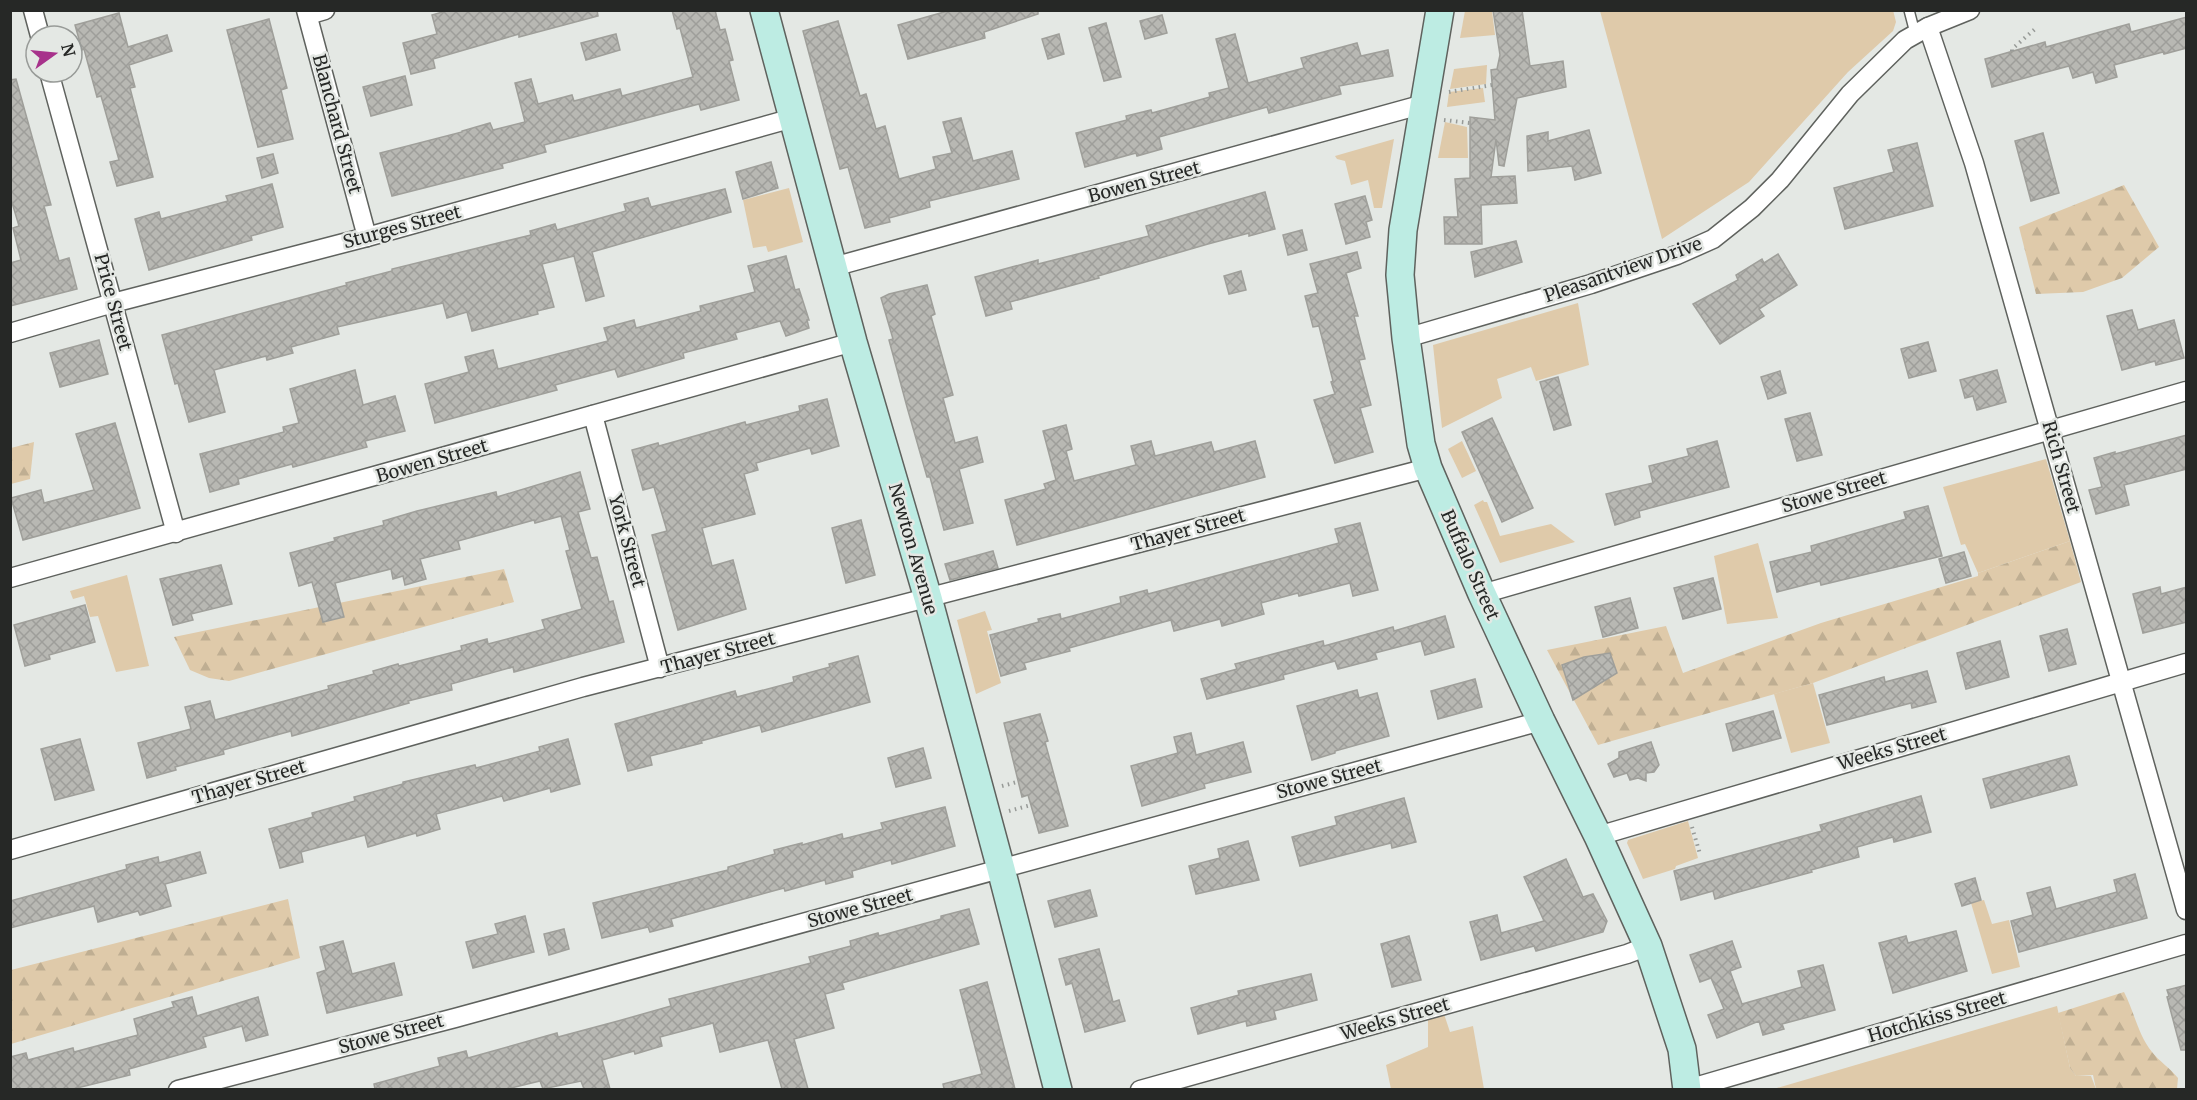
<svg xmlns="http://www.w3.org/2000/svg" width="2197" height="1100" viewBox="0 0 2197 1100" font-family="Merriweather,serif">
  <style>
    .green { fill: #dfcaaa }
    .forest { fill: url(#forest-firs) }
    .building { fill: url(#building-cross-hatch); stroke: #9f9f9a; stroke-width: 1.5 }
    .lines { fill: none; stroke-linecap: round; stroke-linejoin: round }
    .lane-casing { stroke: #5f625e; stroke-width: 12 }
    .street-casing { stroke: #5f625e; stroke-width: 21 }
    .secondary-casing { stroke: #5f625e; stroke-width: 30 }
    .path { stroke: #979a97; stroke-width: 4; stroke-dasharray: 1.5 4.5; stroke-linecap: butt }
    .lane { stroke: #fff; stroke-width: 9 }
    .street { stroke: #fff; stroke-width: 18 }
    .secondary { stroke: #bdece3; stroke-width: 27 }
    .labels { text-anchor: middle; stroke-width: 5; stroke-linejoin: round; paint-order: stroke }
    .street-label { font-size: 18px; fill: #262826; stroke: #e4e8e4 }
  </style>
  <defs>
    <pattern id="forest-firs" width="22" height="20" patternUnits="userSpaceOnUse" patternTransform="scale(1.5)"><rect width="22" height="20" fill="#dfcaaa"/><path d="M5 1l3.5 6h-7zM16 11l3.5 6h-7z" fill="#bfae92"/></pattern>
    <pattern id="building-cross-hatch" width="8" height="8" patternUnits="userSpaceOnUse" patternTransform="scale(1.5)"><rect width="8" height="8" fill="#b8b8b3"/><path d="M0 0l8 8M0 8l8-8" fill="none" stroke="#9e9e9a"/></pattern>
  </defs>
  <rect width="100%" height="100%" fill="#e4e8e4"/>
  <g class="green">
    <polygon points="1465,11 1492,11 1495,35 1460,38"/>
    <polygon points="1629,11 1893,10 1896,22 1893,31 1848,72 1749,182 1662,239 1600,11 1622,11 1623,12"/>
    <polygon points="1487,65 1486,84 1450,89 1454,69"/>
    <polygon points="1483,88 1485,102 1447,107 1449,92"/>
    <polygon points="1445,122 1467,127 1468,158 1438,158"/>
    <polygon points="1394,139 1382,208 1374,208 1368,180 1351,185 1345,161 1337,159 1335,156"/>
    <polygon points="789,188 803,242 768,252 766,246 753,248 743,200"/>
    <polygon points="1578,303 1589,365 1536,381 1531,367 1497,379 1502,398 1442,428 1433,345"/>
    <polygon points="1462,441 1476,471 1462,478 1448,449"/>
    <polygon points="2046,459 2070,541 1978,573 1965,544 1961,545 1943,487"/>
    <polygon points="1483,500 1484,502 1487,502 1500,536 1551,524 1575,542 1500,563 1474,505"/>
    <polygon points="1758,543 1778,618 1727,624 1714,556"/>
    <polygon points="127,575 149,666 116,672 98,616 90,617 84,596 73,599 70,591"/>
    <polygon points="985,611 992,630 987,631 1001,683 976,694 957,620"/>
    <polygon points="1813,683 1830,743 1791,753 1774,694"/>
    <polygon points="1688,821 1698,858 1676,866 1675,869 1643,879 1627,843 1628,840"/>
    <polygon points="1984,900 1992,924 2009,920 2020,967 1992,974 1971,903"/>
    <polygon points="2057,1006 2070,1068 2076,1076 2091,1076 2096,1089 1770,1090"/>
    <polygon points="1444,1014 1450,1032 1473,1026 1484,1089 1391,1089 1386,1065 1428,1047 1428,1020"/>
  </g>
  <g class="forest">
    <polygon points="2124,185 2159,247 2122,278 2083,292 2036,294 2019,227"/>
    <polygon points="34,442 30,479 11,484 11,448"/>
    <polygon points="2070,541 2081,582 1813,683 1598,745 1547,650 1666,626 1683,673 1821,623 1978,576 1978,573"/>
    <polygon points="504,569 514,602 229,681 209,678 190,670 174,637"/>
    <polygon points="288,899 300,958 11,1044 11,970"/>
    <path d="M2124,992C2134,1011 2138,1035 2152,1052C2159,1061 2170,1068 2178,1078L2177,1089H2096L2093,1075L2076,1076L2070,1068L2058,1013Z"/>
  </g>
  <g class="building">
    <polygon points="449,10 597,10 598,16 519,37 519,34 433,59 435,68 411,74 403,43 437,34 432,15"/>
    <polygon points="672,10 715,10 720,30 725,29 733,60 729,61 739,100 701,110 699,104 544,145 546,152 502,164 503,168 392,196 380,153 462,132 462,131 490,123 493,130 525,122 515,83 531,79 538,104 572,95 574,101 620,89 622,96 693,77 680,28 677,29"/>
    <polygon points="951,10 1038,10 1038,14 984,32 985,38 908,59 898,25"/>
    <polygon points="1493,10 1522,10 1530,66 1563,61 1566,87 1517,98 1504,166 1499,165 1496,139 1491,177 1515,176 1517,203 1481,205 1482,244 1445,244 1444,217 1458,217 1455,179 1470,178 1470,117 1495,120 1491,70 1497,69 1500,55"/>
    <polygon points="119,13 128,47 167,35 172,51 129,65 135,87 130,88 153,177 117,186 110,162 119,160 101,96 97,97 84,49 82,50 75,25"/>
    <polygon points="1162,15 1167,33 1145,39 1140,21"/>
    <polygon points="2187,17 2187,48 2164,54 2163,52 2114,65 2117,77 2096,83 2093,72 2073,78 2069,66 1992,87 1985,59 2045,42 2046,47 2129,24 2131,32"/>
    <polygon points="269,19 287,88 281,90 293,139 258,147 227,30"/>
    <polygon points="838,21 860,96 866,94 876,129 885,126 899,179 936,169 933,157 952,153 943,122 961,118 973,161 1012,151 1019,179 929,201 930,207 889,218 890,222 865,228 848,167 840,169 803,31"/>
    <polygon points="1106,23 1121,77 1104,81 1089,28"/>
    <polygon points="616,34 620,50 586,60 581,43"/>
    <polygon points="1059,34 1064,54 1048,59 1042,39"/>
    <polygon points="1235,34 1248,83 1304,68 1301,58 1357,43 1361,56 1388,50 1393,76 1339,86 1341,94 1269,113 1267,107 1159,137 1162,149 1137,156 1136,153 1085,167 1076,133 1127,120 1126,116 1151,110 1152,113 1210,97 1209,93 1229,88 1216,39"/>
    <polygon points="405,76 412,105 371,116 363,87"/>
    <polygon points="16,79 51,205 44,206 59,261 69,258 77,289 10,306 10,263 21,260 13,228 19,226 10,196 10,80"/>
    <polygon points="1589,130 1601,173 1575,180 1572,166 1528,171 1527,136 1548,132 1548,141"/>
    <polygon points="2043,133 2059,193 2031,201 2015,141"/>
    <polygon points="1917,143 1933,206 1845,229 1834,188 1894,172 1888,150"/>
    <polygon points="273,154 278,173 262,178 257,158"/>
    <polygon points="771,162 778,188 743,199 736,172"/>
    <polygon points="272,184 283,227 251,236 252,240 149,270 135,219 159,212 161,219 228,201 226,196"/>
    <polygon points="725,189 731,212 592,252 604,296 586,301 574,256 542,264 554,307 537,311 538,314 472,331 467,312 447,318 443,303 337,327 339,334 291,347 293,353 267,360 266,356 214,370 225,412 189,422 178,383 175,384 162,335 347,285 346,283 392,271 392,269 531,235 530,231 555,224 557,230 626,211 624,204 648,198 651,207"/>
    <polygon points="1265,192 1275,229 1249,236 1249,233 1208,244 1098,276 1099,278 1010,302 1012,309 986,316 975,277 1038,260 1038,264 1149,236 1146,226"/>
    <polygon points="1365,196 1372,220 1366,222 1370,237 1346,244 1335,204"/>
    <polygon points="1302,230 1307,250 1288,255 1283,235"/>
    <polygon points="1516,241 1522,262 1475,277 1471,252"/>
    <polygon points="1357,252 1361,268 1346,273 1358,316 1354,316 1365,359 1359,360 1371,405 1360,408 1373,452 1335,463 1314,400 1335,394 1331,382 1333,381 1319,326 1313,327 1305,296 1318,293 1310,264"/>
    <polygon points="1778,254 1797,285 1759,309 1764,316 1720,344 1693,304 1738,280 1736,275 1762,259 1764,263"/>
    <polygon points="786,256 795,290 799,289 809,320 807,320 809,328 786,336 780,321 735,333 737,339 683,353 684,358 618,377 615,369 555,385 557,390 435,423 425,384 469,372 465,357 493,350 498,369 608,341 604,328 634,320 636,328 701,311 700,306 755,292 748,266"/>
    <polygon points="1241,271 1246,290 1229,294 1224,276"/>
    <polygon points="927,285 935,314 931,316 953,395 943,398 955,443 977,437 983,462 959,469 973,523 944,530 930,477 927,477 907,407 889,340 893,339 881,298 889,294"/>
    <polygon points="2132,310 2138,330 2174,320 2184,358 2156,365 2155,361 2122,370 2107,316"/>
    <polygon points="99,340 108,374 60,387 50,353"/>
    <polygon points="1928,342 1936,371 1909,378 1901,349"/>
    <polygon points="355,370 363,405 395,396 405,431 365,441 367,447 293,467 292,464 238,479 239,484 210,492 200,454 284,432 283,427 299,423 290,389"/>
    <polygon points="1997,370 2006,402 1977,410 1973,396 1965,398 1960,380"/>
    <polygon points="1780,371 1786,393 1768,399 1761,377"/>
    <polygon points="1558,377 1571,425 1554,430 1540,382"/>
    <polygon points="827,399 839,446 812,454 810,448 756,463 758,470 744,474 755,514 702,528 712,566 733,560 746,609 678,630 652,535 667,531 654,487 643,490 632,450 658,443 659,446 745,422 746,425 800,411 799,406"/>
    <polygon points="1810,413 1822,455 1797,461 1785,419"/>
    <polygon points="1492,418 1533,508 1502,522 1462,432"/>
    <polygon points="115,423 140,508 23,540 11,498 41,490 44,503 94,490 76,434"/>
    <polygon points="1066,425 1072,449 1066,451 1074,481 1136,465 1131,446 1151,441 1155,456 1211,442 1214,452 1255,441 1265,477 1017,545 1005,500 1046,489 1044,484 1056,480 1043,431"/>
    <polygon points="2187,435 2187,469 2124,485 2129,505 2096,514 2089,490 2102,487 2094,458 2115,452 2115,454"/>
    <polygon points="1717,441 1729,487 1639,511 1640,517 1615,525 1606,494 1653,483 1649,466 1689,456 1687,449"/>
    <polygon points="580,472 590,509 578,512 591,558 597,557 609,602 613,601 624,642 514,672 513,667 451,684 452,690 408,701 409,703 292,736 291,731 223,750 224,754 175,767 176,770 147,778 138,743 191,729 185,707 210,701 215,720 329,689 328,686 374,674 373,671 398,664 399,666 462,650 461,646 487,639 488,644 545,629 542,620 582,609 566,551 570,550 561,516 535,523 534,520 458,541 460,549 420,559 426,579 405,585 403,576 393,579 391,569 335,583 344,617 323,622 312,582 299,586 290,553 335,541 334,538 384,525 383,521 417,511 496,492 497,497"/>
    <polygon points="1928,506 1942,556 1821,585 1820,581 1777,592 1770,562 1812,552 1811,546 1906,519 1904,512"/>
    <polygon points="861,520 875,575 846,583 832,528"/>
    <polygon points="1360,523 1378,590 1353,596 1350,583 1299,596 1298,593 1261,603 1264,614 1222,626 1220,619 1174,631 1171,620 1069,648 1070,651 1024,663 1026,669 1001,676 990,635 1039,622 1038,619 1060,614 1061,619 1121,603 1120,597 1147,590 1148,594 1339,543 1335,529"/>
    <polygon points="993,551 998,568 950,580 945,564"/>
    <polygon points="1964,552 1971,576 1946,583 1939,559"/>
    <polygon points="221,565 232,604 191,614 193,620 173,625 160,579"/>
    <polygon points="1713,578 1721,609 1683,619 1674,588"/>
    <polygon points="2160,587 2161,594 2187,587 2187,622 2143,633 2133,594"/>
    <polygon points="1630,598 1638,628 1603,637 1595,607"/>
    <polygon points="85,605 95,642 49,655 50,659 25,666 14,625"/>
    <polygon points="1445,616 1454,647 1425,655 1421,641 1375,653 1377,659 1338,669 1335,661 1283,675 1284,679 1207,699 1201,679 1237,669 1235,664 1323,641 1324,646 1393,627 1394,631"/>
    <polygon points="2067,629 2076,664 2049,671 2040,636"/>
    <polygon points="2000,641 2009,677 1966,689 1957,653"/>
    <polygon points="1610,653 1617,673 1573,700 1562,665 1584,657"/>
    <polygon points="858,656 870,702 762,732 760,725 701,741 702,743 650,756 652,765 628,771 615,724 735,691 737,697 794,682 793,677 830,667 829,664"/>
    <polygon points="1927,671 1936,702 1912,708 1911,703 1827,725 1819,695 1884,677 1885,682"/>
    <polygon points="1475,679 1482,707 1438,719 1431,691"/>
    <polygon points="1357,690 1359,698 1377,693 1389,736 1335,751 1335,753 1312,760 1297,706"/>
    <polygon points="1773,711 1781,738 1733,751 1726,724"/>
    <polygon points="1040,714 1048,741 1045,742 1068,826 1039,833 1028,795 1022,797 1004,723"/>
    <polygon points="1191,733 1196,755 1243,742 1251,772 1204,784 1205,788 1142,806 1131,766 1178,753 1174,737"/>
    <polygon points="80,739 94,790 55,800 41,749"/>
    <polygon points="568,739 580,784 551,792 550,788 504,801 502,796 436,814 440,829 417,836 416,833 368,847 365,835 301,852 303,862 280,868 269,829 313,817 312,813 355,801 354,797 403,784 403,782 475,765 476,768 540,751 539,747"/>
    <polygon points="1651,742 1659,765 1654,772 1646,773 1646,781 1638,778 1630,780 1627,773 1614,777 1608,764 1619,758 1619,752"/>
    <polygon points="923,748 931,778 896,787 888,758"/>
    <polygon points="2069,756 2077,785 1991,808 1983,779"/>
    <polygon points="1921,796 1931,832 1894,842 1893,837 1857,847 1859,857 1811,870 1812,872 1735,893 1715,899 1713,891 1681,900 1674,871 1822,831 1820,825"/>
    <polygon points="1404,798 1416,842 1392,848 1391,843 1300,866 1292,837 1337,825 1335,817"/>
    <polygon points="945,807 955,846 892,864 891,860 852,871 853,877 826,884 825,880 785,891 784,888 722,905 671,919 673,926 650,932 648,927 602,938 593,903 728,870 728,867 775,854 774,850 802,843 802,845 842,834 843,839 883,829 881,823"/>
    <polygon points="1248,841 1259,880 1196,894 1189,866 1220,858 1218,849"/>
    <polygon points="200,852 206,873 165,884 171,906 140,915 138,911 98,922 94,906 10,928 10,901 127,869 126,865 158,857 159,863"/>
    <polygon points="1566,859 1583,897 1593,894 1607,921 1603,932 1536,951 1534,946 1481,960 1470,922 1497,915 1501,933 1544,921 1524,877"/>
    <polygon points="2135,874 2147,918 2019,952 2011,921 2033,915 2027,893 2050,887 2056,909 2117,892 2114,880"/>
    <polygon points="1975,878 1981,900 1962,906 1955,884"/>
    <polygon points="1090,890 1097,916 1055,927 1048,901"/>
    <polygon points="969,909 979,944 842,983 844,989 825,994 834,1028 794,1039 808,1089 782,1089 768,1040 720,1052 713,1023 660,1037 662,1046 635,1054 634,1051 602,1060 610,1089 584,1089 581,1081 543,1089 540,1081 507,1089 375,1089 374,1084 440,1066 438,1058 466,1051 468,1058 557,1033 558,1037 618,1021 671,1006 669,999 811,963 809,957 851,946 850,941 878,933 879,936 941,919 941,916"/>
    <polygon points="525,916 534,952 473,968 466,942 498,934 495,924"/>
    <polygon points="564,929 569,949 549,955 544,934"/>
    <polygon points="1956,931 1967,971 1893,993 1879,943 1906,936 1908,943"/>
    <polygon points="1409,936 1421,980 1392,987 1381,944"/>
    <polygon points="343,941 352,974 394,963 402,995 327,1013 317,973 326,970 320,947"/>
    <polygon points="1732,941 1741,967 1730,971 1742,1004 1802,987 1798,971 1823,965 1835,1010 1782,1024 1784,1029 1763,1035 1759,1021 1717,1038 1708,1015 1724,1009 1711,978 1700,982 1690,955"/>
    <polygon points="1099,949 1113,1002 1119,1000 1125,1021 1085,1032 1072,983 1066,985 1059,959"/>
    <polygon points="1311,974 1317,1000 1274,1011 1276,1019 1247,1026 1246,1021 1198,1034 1191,1008 1239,995 1238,991"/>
    <polygon points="987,982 1015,1089 944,1089 943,1084 982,1074 960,990"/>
    <polygon points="2187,985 2187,1050 2181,1050 2167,997 2169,996 2167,990"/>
    <polygon points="192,997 197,1016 258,997 268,1035 246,1041 242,1026 203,1037 206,1047 129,1069 130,1075 73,1089 10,1089 10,1057 26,1053 28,1060 73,1048 74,1052 138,1035 134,1019 174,1007 172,1002"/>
  </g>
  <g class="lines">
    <g class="lane-casing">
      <polyline id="lane" points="1909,10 1915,33"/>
    </g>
    <g class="street-casing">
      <g id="street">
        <polyline points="33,10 40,36"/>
        <polyline points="306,10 367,237"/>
        <polyline points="308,15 325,10"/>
        <polyline points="1928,27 1974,163 2186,910"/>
        <polyline points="49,72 176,533"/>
        <polyline points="833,267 1424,104"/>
        <polyline points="10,333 113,303 367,237 793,118"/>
        <polyline points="1406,338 1591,284 1677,255 1713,239 1752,208 1780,180 1850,94 1905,40 1928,27 1970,10"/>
        <polyline points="593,415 660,668"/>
        <polyline points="10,578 853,342"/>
        <polyline points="1482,594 2186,391"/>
        <polyline points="1598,836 2186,663"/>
        <polyline points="10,850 583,687 1428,468"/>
        <polyline points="1688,1089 2186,944"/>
        <polyline points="178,1090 455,1018 1541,721"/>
        <polyline points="1140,1090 1627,954 1648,946"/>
      </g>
    </g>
    <g class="secondary-casing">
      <g id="secondary">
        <polyline points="764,10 853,342 928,598 1001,869 1058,1090"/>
        <polyline points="1440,10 1403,230 1400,275 1406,338 1421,444 1428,468 1482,594 1541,721 1598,836 1648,946 1682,1049 1687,1090"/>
      </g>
    </g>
    <g class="path">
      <polyline points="2012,51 2012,49 2035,29"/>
      <polyline points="1449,92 1492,85"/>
      <polyline points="1444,120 1470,123"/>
      <polyline points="1002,786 1017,782"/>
      <polyline points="1009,811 1031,805"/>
      <polyline points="1692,827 1700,854"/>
    </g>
    <use href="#lane" class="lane"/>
    <use href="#street" class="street"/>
    <use href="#secondary" class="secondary"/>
  </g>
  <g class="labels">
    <g class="street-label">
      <text transform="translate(337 124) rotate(75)" y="6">Blanchard Street</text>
      <text transform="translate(1144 182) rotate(-15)" y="6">Bowen Street</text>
      <text transform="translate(402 227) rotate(-15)" y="6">Sturges Street</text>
      <text transform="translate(1623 270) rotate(-19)" y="6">Pleasantview Drive</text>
      <text transform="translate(113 302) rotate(75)" y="6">Price Street</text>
      <text transform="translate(432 461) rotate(-16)" y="6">Bowen Street</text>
      <text transform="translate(2061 467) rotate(74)" y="6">Rich Street</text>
      <text transform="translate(1834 492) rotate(-16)" y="6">Stowe Street</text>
      <text transform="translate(1188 530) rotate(-15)" y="6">Thayer Street</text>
      <text transform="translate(627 541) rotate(75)" y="6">York Street</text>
      <text transform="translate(913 549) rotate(74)" y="6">Newton Avenue</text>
      <text transform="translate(1470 565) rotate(66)" y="6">Buffalo Street</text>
      <text transform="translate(718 653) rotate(-15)" y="6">Thayer Street</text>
      <text transform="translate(1892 749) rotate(-16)" y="6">Weeks Street</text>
      <text transform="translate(1329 779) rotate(-15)" y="6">Stowe Street</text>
      <text transform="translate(249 782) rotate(-16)" y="6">Thayer Street</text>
      <text transform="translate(860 908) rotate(-15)" y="6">Stowe Street</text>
      <text transform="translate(1937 1017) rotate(-16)" y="6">Hotchkiss Street</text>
      <text transform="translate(1395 1019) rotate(-16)" y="6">Weeks Street</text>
      <text transform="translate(391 1034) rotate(-15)" y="6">Stowe Street</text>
    </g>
  </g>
  <rect width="2197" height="1100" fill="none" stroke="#262826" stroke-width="24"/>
  <g transform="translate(54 54) rotate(75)"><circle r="28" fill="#e4e8e4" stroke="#989b98" stroke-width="1.5"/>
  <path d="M0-4.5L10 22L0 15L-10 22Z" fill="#a7328b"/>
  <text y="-9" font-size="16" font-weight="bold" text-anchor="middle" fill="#262826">N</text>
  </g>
</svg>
